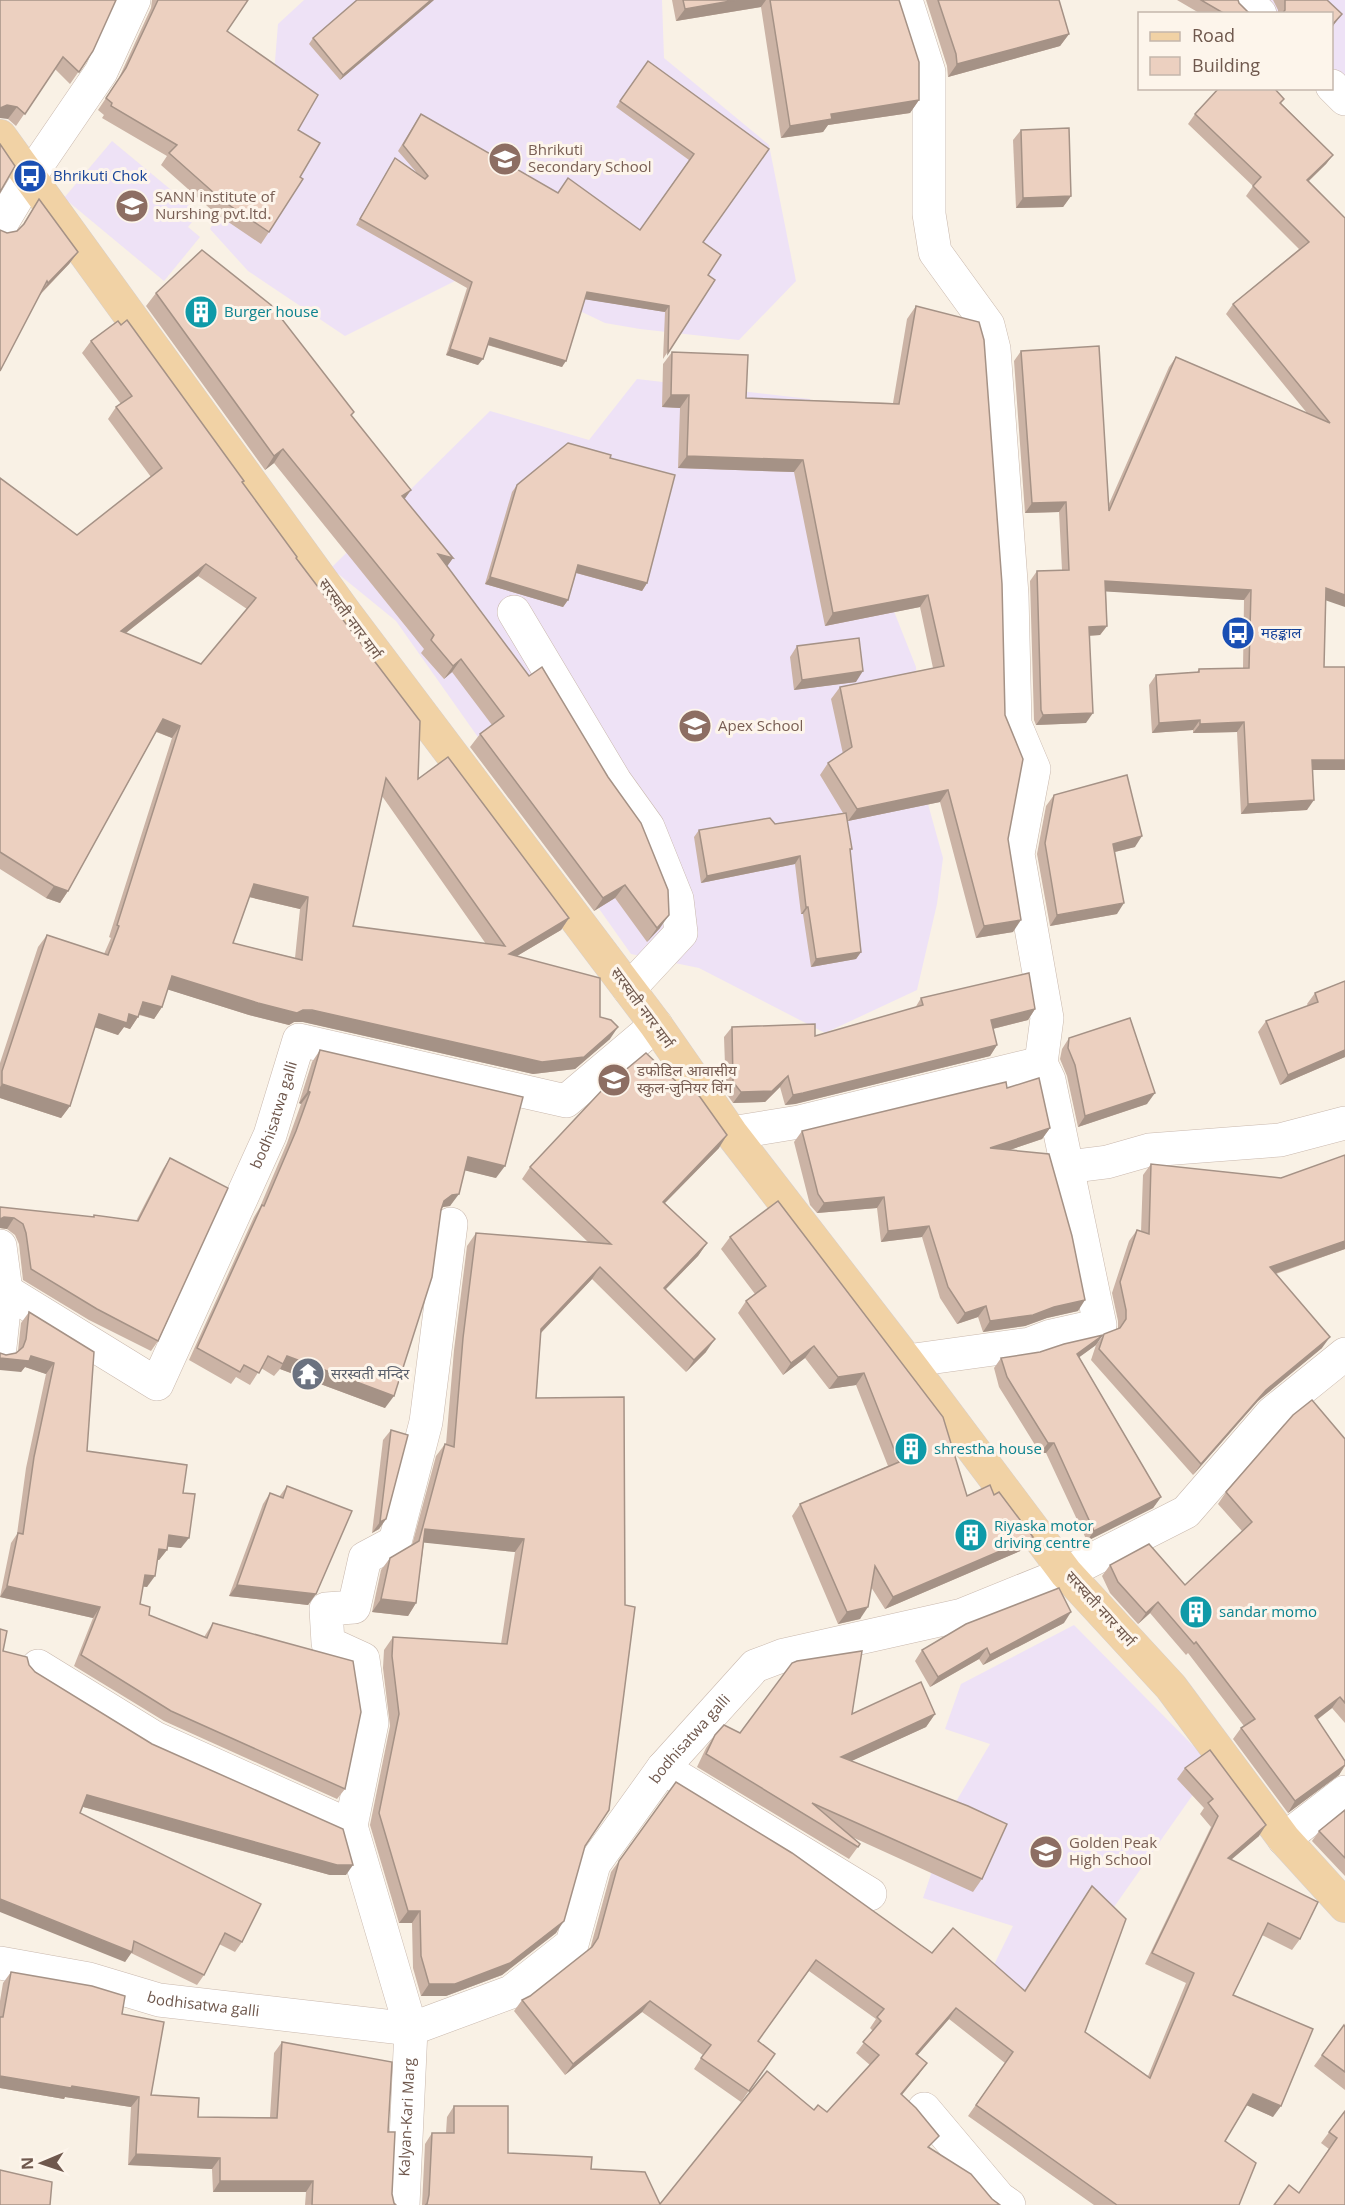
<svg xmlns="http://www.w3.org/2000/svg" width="1345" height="2205" viewBox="0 0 1345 2205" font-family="'Open Sans','Noto Sans Devanagari',sans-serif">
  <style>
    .education { fill: #eee2f6 }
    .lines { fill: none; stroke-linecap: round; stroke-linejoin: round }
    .minor-casing { stroke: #c9b8ad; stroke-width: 34 }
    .major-casing { stroke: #d7d0cd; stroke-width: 34 }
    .minor { stroke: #fff; stroke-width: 33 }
    .major { stroke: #f1d2a5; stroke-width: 33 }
    .wall { fill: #cbb3a5; fill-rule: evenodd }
    .shaded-wall { fill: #a59286 }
    .building { fill: #ecd0c0; stroke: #a59286; stroke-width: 1.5; fill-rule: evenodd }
    .labels { text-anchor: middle; stroke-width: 6; stroke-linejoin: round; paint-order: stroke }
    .education-label { font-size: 15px; fill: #785e54; stroke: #fdf5eb; text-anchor: start }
    .transit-label { font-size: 15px; fill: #164399; stroke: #fdf5eb; text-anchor: start }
    .culture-label { font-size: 15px; fill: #0d838f; stroke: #fdf5eb; text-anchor: start }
    .street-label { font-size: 15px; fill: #6f584d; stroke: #fdf5eb }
    .worship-label { font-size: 15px; fill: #5b616d; stroke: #fdf5eb; text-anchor: start }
  </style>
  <rect width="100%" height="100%" fill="#f9f1e5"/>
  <g class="education">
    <polygon points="304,0 662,0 664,58 769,145 796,281 739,340 640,329 605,323 532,288 469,274 345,336 248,271 210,229 230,192 273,86 278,24"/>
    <polygon points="1259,0 1345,0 1345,83 1332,70 1332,14 1273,13"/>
    <polygon points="112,141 199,213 188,227 200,237 164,281 64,198"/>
    <polygon points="637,379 810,399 916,667 923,786 943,858 937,904 917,990 825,1033 699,968 631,954 396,621 331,568 490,411 589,440"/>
    <polygon points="1074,1625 1213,1766 1114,1907 1062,2029 986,1981 1013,1926 923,1898 954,1805 990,1744 945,1729 961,1684"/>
  </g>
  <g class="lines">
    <g class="minor-casing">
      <g id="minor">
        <polyline points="906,0 929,72 929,214 935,252 988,325 994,349 1012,595 1015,724 1034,769 1018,854 1047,1018 1041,1063 1049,1080 1100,1325 1051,1336 1030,1344 907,1361"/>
        <polyline points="1246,0 1260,14"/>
        <polyline points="1332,86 1345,99"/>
        <polyline points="0,226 30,176 101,72 134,0"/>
        <polyline points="514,612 615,781 648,827 677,899 681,933 629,989"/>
        <polyline points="731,1133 799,1122 1041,1063"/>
        <polyline points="1067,1167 1107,1162 1149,1150 1280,1140 1345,1123"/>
        <polyline points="0,1246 6,1291 0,1347"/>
        <path id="s1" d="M6,1291L157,1384L270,1135L299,1040L566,1101L656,1025"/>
        <polyline points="38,1666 155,1738 351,1826"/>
        <polyline points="663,1768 870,1894"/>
        <polyline points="1284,1839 1345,1792"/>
        <path id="s2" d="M0,1963L89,1979L159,2000L411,2029L511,1992L572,1944L594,1864L663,1768L755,1666L784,1655L962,1615L1066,1573L1186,1512L1272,1413L1345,1354"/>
        <polyline points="924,2109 999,2198 1009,2205"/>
        <path id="s3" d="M403,2205L411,2029L351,1826L372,1723L363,1659L328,1643L326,1609L354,1607L365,1558L395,1542L426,1422L451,1224"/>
      </g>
    </g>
    <g class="major-casing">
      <polyline id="major" points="0,136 346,614 656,1025 731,1133 907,1361 1066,1573 1171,1687 1284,1839 1345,1906"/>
    </g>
    <use href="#minor" class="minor"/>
    <use href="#major" class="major"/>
  </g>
  <g class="wall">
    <polygon points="0,0 93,51 70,84 55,69 16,126 8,119"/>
    <polygon points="152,0 248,0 227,31 298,130 300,177 269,232 261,244 215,213 161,165 167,156 102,118 104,115 98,110 118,80 151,8"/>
    <polygon points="434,0 340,80 309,44 313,38"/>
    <polygon points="672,0 899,0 919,100 910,113 828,125 823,132 781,138 761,7 676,21"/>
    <polygon points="926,0 1059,0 1069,34 1060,46 948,77 947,66"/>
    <polygon points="1177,0 1238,0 1239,3 1250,14 1201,14"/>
    <polygon points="1273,0 1327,0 1342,14 1335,23 1332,14 1278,14 1278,10"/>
    <polygon points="648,61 769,149 703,242 708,275 715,280 663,359 665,312 585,299 562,367 487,345 478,365 446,355 467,288 356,225 395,158 417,173 398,151 417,120 421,114 558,193 640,230 689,160 616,107"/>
    <polygon points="1284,99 1281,103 1333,155 1326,164 1309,181 1345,218 1326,600 1324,667 1345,770 1312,770 1307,810 1241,814 1237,732 1193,733 1193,730 1152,733 1149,685 1156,675 1197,672 1199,669 1243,668 1244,600 1106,591 1107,626 1100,635 1089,636 1086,723 1036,725 1034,720 1030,581 1037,571 1062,570 1059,512 1025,513 1014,361 1021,351 1108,506 1169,367 1176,357 1307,413 1226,314 1233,304 1299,249 1246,196 1253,186 1188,124 1195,114"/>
    <polygon points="1021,130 1071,196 1063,207 1016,208 1013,140"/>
    <polygon points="39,199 78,252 69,264 40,295 7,233 17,231 22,226"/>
    <polygon points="156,293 354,412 351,416 411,490 404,499 453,558 447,566 660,928 647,942 615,898 594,911 470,747 480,734 492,725 452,672 444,679 421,653 424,649 274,463 265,470 146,306"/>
    <polygon points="916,306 1008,839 1013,932 976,938 940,802 848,821 847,819 852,849 850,851 861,952 856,959 811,967 803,914 801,914 795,864 701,883 694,837 699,830 775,824 843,813 820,775 828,763 843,754 831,699 840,687 933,668 920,607 825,626 794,472 678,468 680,408 662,407 663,364 672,352 746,398 893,403 907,319"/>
    <path d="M91,341L242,483L296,558L418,779L569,918L561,930L517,956L600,1017L610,1039L575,1069L533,1074L303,1022H294L289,1025L249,1015L167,989L162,1007L154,1019L139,1015L130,1029L124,1027L118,1035L95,1027L70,1106L61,1118L0,1098V1063L38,947L47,935L104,954L111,938L109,937L172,738L156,732L68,891L60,903L46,898L0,869V478L77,535L151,477L108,419L116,407L121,404L82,353ZM198,576L247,609L201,664L126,633ZM382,796L486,944L353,926ZM249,897L300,909L295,958L233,943Z"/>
    <polygon points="610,458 647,583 642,591 576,573 568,600 563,607 485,584 512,492 517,485"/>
    <polygon points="797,646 856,682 794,690 790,657"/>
    <polygon points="1054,795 1135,847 1115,852 1117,914 1050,926 1037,854 1046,806"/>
    <polygon points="1345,981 1345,1057 1280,1085 1258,1032 1266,1021 1308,1006 1307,1004 1315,993"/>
    <polygon points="921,998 1035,1009 1028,1020 993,1029 997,1045 990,1056 795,1104 785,1105 780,1087 765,1102 733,1103 726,1093 724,1037 732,1027 815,1036 915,1008"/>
    <polygon points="1069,1038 1147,1104 1078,1127 1067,1076 1060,1059 1062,1049"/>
    <polygon points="320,1050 496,1178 465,1170 450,1206 443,1207 441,1209 385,1408 280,1369 274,1376 261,1368 250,1385 236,1377 231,1384 189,1360 254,1217 260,1207 287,1143 301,1104 299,1103 312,1062"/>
    <polygon points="1007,1088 1050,1128 1042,1139 1009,1150 1078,1311 1047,1318 1025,1326 983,1332 978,1317 957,1324 940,1298 922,1237 881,1242 877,1208 817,1213 810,1205 794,1142 802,1131"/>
    <polygon points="719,1148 665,1203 707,1243 698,1256 666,1289 706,1352 686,1372 592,1279 541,1333 536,1398 585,1846 556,1933 502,1975 446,1996 421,1996 413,1968 412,1923 399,1923 370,1825 390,1726 383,1668 384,1650 393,1637 501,1644 515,1552 424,1542 416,1603 408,1616 372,1612 381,1570 390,1558 412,1545 436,1456 445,1444 446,1444 454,1350 467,1246 476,1233 588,1242 522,1179 530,1167"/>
    <polygon points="1345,1155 1345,1249 1276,1274 1322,1348 1258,1401 1193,1475 1091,1360 1096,1345 1104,1334 1118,1329 1118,1321 1112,1293 1129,1241 1137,1230 1141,1232 1143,1175 1151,1164 1281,1178"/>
    <polygon points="170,1158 158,1341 151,1351 89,1320 23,1280 19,1244 15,1235 7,1229 0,1228 0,1207 93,1217 94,1215 136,1221 163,1169"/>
    <polygon points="778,1201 967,1496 994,1495 1033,1537 1025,1549 885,1609 871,1587 860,1619 838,1624 792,1516 800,1504 888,1466 856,1385 829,1389 805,1358 783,1375 738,1313 746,1301 755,1294 721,1249 730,1237"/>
    <polygon points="29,1312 94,1352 87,1451 183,1493 181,1548 167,1546 167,1550 159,1560 157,1560 147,1587 143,1586 140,1604 149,1615 204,1637 213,1623 345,1789 337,1799 164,1721 74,1666 93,1618 0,1597 11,1543 17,1534 26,1468 46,1374 25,1367 21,1372 6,1355 16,1353 18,1351 21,1323"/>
    <polygon points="1096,1345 1079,1357 1161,1497 1153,1508 1087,1541 1046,1453 1040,1453 999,1387 994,1368 1001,1358"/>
    <polygon points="391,1430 386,1519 379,1529 372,1533 383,1440"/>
    <polygon points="1345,1439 1345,1723 1332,1708 1317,1720 1345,1761 1345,1766 1339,1775 1288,1813 1233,1739 1241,1728 1244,1726 1188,1653 1186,1655 1150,1613 1138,1624 1110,1593 1102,1576 1110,1565 1185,1585 1242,1531 1218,1504 1226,1492"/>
    <polygon points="287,1486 316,1594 308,1605 229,1596 263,1504 270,1493 279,1497"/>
    <polygon points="1064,1623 983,1665 979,1659 930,1687 915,1661 922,1650"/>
    <polygon points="3,1651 29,1665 35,1672 346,1875 330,1875 83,1807 80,1813 242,1942 235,1952 219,1944 204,1975 197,1985 131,1953 125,1962"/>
    <polygon points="852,1714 935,1714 926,1727 851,1761 982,1879 973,1892 852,1837 860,1844 849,1859 697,1767 706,1748 715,1735 740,1733"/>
    <polygon points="1185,1768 1259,1836 1231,1860 1300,1939 1292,1950 1262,1935 1233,1995 1273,2117 1247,2105 1225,2141 1239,2205 1094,2205 968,2116 1005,2063 949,2019 917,2055 919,2074 902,2095 930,2148 1000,2205 422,2205 425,2144 432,2133 446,2133 447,2117 454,2106 508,2153 591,2169 660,2204 814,2110 827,2112 870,2065 856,2053 873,2031 870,2028 876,2019 809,1971 758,2041 775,2054 741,2102 694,2069 703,2055 642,2012 565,2075 514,2011 522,2000 530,1996 590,1949 611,1872 676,1782 932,1953 1025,1991 1092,1886 1085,2032 1148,2076 1186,1983 1145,1964 1211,1827 1200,1814 1204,1808 1177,1779"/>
    <polygon points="1345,1810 1345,1876 1312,1841 1319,1831"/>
    <polygon points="11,1972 122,2014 151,2095 198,2117 270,2117 274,2053 282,2042 388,2132 392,2194 394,2203 396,2205 305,2205 306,2192 213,2192 212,2169 128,2165 131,2107 65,2097 64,2099 0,2088 0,2001 3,1983"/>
    <polygon points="1345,2027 1345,2090 1314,2066 1322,2055"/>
    <polygon points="1345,2111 1345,2205 1299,2193 1329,2149 1321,2143"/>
  </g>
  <g class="shaded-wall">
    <polygon points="431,0 434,0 340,80 343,75"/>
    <polygon points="736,0 766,0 761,7 676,21 685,9"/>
    <polygon points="1342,14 1335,23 1332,28 1332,25"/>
    <polygon points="1069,34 1060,46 948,77 957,64"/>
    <polygon points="919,100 910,113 828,125 823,132 781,138 790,126 831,114"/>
    <polygon points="7,105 17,107 8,119 0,118 0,108"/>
    <polygon points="1333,155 1326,164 1300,189 1307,180"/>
    <polygon points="1071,196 1063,207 1016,208 1023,198"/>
    <polygon points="78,252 69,264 39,295 48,283"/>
    <polygon points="587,292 669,306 665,312 583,299"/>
    <polygon points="490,338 566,361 562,367 485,344"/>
    <polygon points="450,349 483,359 478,365 446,355"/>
    <polygon points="671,395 689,395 680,408 662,407"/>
    <polygon points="283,449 274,463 265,470 274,456"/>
    <polygon points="687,456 803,460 794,472 678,468"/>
    <polygon points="411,490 401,504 402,496"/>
    <polygon points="1066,502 1059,512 1025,513 1032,503"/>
    <polygon points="438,554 453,558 443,572"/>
    <polygon points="206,564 198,576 113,643 121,631"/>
    <polygon points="578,565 647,583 642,591 573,572"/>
    <polygon points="490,577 568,600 563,607 485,584"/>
    <polygon points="1105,581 1251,590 1244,600 1098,591"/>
    <polygon points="1326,588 1345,595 1345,607 1319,598"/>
    <polygon points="928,595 920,607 825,626 833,613"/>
    <polygon points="1107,626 1100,635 1082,636 1089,627"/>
    <polygon points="461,659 452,672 444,679 453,666"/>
    <polygon points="863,671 856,682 794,690 802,680"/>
    <polygon points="1093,713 1086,723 1036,725 1043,715"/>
    <polygon points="163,719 180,726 172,738 155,731"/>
    <polygon points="1200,720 1193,730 1152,733 1159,723"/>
    <polygon points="1244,722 1237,732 1193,733 1200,724"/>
    <polygon points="1312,760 1345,760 1345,770 1305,770"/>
    <polygon points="948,790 940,802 848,821 857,809"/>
    <polygon points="1314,800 1307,810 1241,814 1248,804"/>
    <polygon points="1142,836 1135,847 1106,854 1113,844"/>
    <polygon points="800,856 795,864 701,883 707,876"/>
    <polygon points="254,884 308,897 300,909 245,896"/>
    <polygon points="625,885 615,898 594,911 603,898"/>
    <polygon points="54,886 68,891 60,903 46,898"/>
    <polygon points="1124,903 1117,914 1050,926 1057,915"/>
    <polygon points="806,907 808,907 803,914 801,914"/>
    <polygon points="669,915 660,928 647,942 657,928"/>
    <polygon points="569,918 561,930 500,966 509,954"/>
    <polygon points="1021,920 1013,932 976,938 984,926"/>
    <polygon points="861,952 856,959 811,967 816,959"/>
    <polygon points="172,976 303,1010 618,1027 610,1039 575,1069 533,1074 303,1022 294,1022 289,1025 249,1015 163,988"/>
    <polygon points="143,1002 162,1007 154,1019 135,1013"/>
    <polygon points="1035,1009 1028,1020 984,1031 991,1020"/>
    <polygon points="99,1014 129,1014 138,1017 130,1029 124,1027 118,1035 91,1026"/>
    <polygon points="997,1045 990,1056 795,1104 785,1105 793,1095"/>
    <polygon points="1345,1050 1345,1057 1280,1085 1288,1075"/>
    <polygon points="788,1076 780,1087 765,1102 733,1103 741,1092"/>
    <polygon points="2,1084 70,1106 61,1118 0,1098 0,1087"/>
    <polygon points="308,1091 310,1092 301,1104 299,1103"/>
    <polygon points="1155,1093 1147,1104 1078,1127 1085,1116"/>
    <polygon points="1050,1128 1042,1139 983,1159 990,1148"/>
    <polygon points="727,1135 719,1148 654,1214 663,1202"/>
    <polygon points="468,1157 505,1166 496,1178 459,1169"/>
    <polygon points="459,1194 450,1206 443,1207 436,1213 444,1201 452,1195"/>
    <polygon points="884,1197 877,1208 817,1213 824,1203"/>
    <polygon points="4,1217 14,1218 7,1229 0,1228 0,1219"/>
    <polygon points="929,1226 922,1237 881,1242 888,1231"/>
    <polygon points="1345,1241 1345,1249 1262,1278 1270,1267"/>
    <polygon points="707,1243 698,1256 655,1300 664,1288"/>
    <polygon points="600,1267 592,1279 533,1341 541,1329"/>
    <polygon points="1085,1300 1078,1311 1047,1318 1025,1326 983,1332 990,1321"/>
    <polygon points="986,1306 978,1317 957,1324 965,1313"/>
    <polygon points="1103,1335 1096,1345 1070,1364 1077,1354"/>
    <polygon points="1330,1337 1322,1348 1258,1401 1193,1475 1201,1464 1266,1390"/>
    <polygon points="715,1339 706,1352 686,1372 694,1360"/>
    <polygon points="814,1346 805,1358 783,1375 791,1363"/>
    <polygon points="31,1356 54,1363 46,1374 25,1367 21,1372 0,1370 0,1358"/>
    <polygon points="287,1356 394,1396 385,1408 280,1369"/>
    <polygon points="864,1373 856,1385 829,1389 838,1377"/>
    <polygon points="1048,1443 1054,1443 1046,1453 1040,1453"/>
    <polygon points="1161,1497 1153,1508 1087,1541 1094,1531"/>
    <polygon points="386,1519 379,1529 372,1533 380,1522"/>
    <polygon points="425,1529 524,1539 515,1552 418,1542"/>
    <polygon points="169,1535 189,1538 181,1548 161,1546"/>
    <polygon points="1033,1537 1025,1549 885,1609 893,1597"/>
    <polygon points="159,1549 167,1550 159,1560 151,1560"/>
    <polygon points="145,1575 155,1576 147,1587 137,1586"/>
    <polygon points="237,1585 316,1594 308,1605 229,1596"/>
    <polygon points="7,1586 100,1607 93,1618 0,1597"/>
    <polygon points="381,1599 416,1603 408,1616 372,1612"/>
    <polygon points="1158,1602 1150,1613 1138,1624 1146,1613"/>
    <polygon points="868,1607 860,1619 838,1624 847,1612"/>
    <polygon points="1071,1612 1064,1623 983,1665 990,1655"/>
    <polygon points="987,1648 979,1659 930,1687 938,1677"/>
    <polygon points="1340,1697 1332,1708 1307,1727 1315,1716"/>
    <polygon points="935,1714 926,1727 832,1770 841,1757"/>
    <polygon points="1345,1765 1339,1775 1288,1813 1295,1801"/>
    <polygon points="87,1795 353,1865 346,1875 330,1875 80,1806"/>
    <polygon points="1266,1825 1259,1836 1220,1869 1228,1858"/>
    <polygon points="0,1899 132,1952 125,1962 0,1912"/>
    <polygon points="408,1911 420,1911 412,1923 399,1923"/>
    <polygon points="564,1921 556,1933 502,1975 446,1996 421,1996 429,1984"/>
    <polygon points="650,2001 642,2012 565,2075 573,2064"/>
    <polygon points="956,2008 949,2019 909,2065 916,2054"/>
    <polygon points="927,2063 919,2074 893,2105 901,2094"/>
    <polygon points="0,2076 72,2086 139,2097 131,2107 65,2097 64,2099 0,2088"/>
    <polygon points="1253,2094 1281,2106 1273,2117 1246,2105"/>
    <polygon points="136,2154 220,2158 212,2169 128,2165"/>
    <polygon points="220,2181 313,2181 306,2192 213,2192"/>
  </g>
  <g class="building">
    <polygon points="0,0 116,0 93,51 79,72 63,57 25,114 17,107 7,105 0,108"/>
    <polygon points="158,0 248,0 227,31 318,95 298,130 320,143 300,177 303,179 269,232 223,201 169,153 177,145 111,106 112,103 106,98 126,68"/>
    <polygon points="357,0 431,0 343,75 313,38"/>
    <polygon points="683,0 736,0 685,9"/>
    <polygon points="770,0 899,0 919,62 919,100 831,114 832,119 790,126"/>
    <polygon points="938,0 1059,0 1069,34 957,64 956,54"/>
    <polygon points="1201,0 1238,0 1239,3 1250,14 1225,14"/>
    <polygon points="1285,0 1327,0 1342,14 1332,25 1332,14 1282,14 1285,10"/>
    <polygon points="648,61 769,149 703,242 721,255 708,275 715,280 668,353 669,306 587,292 566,361 490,338 483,359 450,349 472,282 360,219 395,158 425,179 428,176 403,145 421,114 558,193 568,178 640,230 694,154 620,101"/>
    <polygon points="1219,88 1274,88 1284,99 1280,103 1333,155 1307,180 1345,218 1345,595 1326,588 1324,667 1345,667 1345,760 1312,760 1314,800 1248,804 1244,722 1200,724 1200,720 1159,723 1156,675 1199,672 1199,669 1249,668 1251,590 1105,581 1107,626 1089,627 1093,713 1043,715 1041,710 1037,571 1069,570 1066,502 1032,503 1021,351 1099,346 1109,511 1176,357 1330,423 1233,304 1309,242 1253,186 1261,177 1195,114"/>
    <polygon points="1069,128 1071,196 1023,198 1021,130"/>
    <polygon points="0,144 15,166 0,192"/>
    <polygon points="39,199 78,252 48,283 47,281 0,371 0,230 7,233 17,231 24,224"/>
    <polygon points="202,250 271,305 354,412 351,415 411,490 402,496 453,558 438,554 529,676 542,667 608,777 641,823 668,890 669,915 657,928 625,885 603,898 480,734 504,716 461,659 453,666 431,640 434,635 283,449 274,456 156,293"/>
    <polygon points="916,306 979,322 984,340 1002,584 1005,715 1023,759 1008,839 1021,920 984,926 948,790 857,809 828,763 852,747 840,687 944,666 928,595 833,613 803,460 687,456 689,395 671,395 672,352 748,355 746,398 899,404"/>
    <path d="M127,320L244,481L242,482L297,557L296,558L420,721L418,779L448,757L569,918L509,954L600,978V1017L611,1020L618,1027L584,1057L542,1062L312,1010H303L297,1013L258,1003L172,976L162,1007L143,1002L138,1017L129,1014L127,1023L99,1014L70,1106L2,1084V1071L47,935L108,955L119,926L117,925L180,726L163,719L68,891L54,886L0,852V478L77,535L162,468L116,407L132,396L91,341L118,321L121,325ZM206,564L256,598L201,664L121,631ZM386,778L505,946L353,926ZM254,884L308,897L302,960L233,943Z"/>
    <polygon points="568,443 611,455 610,458 675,475 647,583 578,565 568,600 490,577 517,485"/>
    <polygon points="859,638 863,671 802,680 797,646"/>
    <polygon points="1127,775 1142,836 1113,844 1124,903 1057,915 1045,843 1054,795"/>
    <polygon points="846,813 852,849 850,849 861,952 816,959 808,907 806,907 800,856 707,876 699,830 770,818 775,824"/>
    <polygon points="1029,973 1035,1009 991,1020 997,1045 803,1093 793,1095 788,1076 772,1091 741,1092 733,1082 732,1027 815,1024 815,1036 923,1005 921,998"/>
    <polygon points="1345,981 1345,1050 1288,1075 1266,1021 1318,1002 1315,993"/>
    <polygon points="1130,1018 1155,1093 1085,1116 1075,1065 1068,1048 1069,1038"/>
    <polygon points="320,1050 523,1097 505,1166 468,1157 459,1194 452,1195 444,1201 441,1210 432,1277 394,1396 287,1356 283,1364 268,1356 259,1373 244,1365 240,1372 197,1348 262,1205 264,1206 296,1131 310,1092 308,1091"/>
    <polygon points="646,1053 683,1088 687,1084 700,1097 727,1135 663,1202 707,1243 664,1288 715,1339 694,1360 600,1267 541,1329 536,1398 624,1397 625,1605 635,1607 609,1810 585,1846 564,1921 510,1963 455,1984 429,1984 421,1956 420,1911 408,1911 379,1813 399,1714 392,1656 393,1637 507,1644 524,1539 425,1529 416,1603 381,1599 390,1558 419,1541 445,1444 454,1447 463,1338 476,1233 611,1244 530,1167 605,1087"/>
    <polygon points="1039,1078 1050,1128 990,1148 1049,1154 1072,1236 1085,1300 1054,1307 1033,1315 990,1321 986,1306 965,1313 948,1287 929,1226 888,1231 884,1197 824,1203 818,1194 802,1131 1006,1082 1007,1088"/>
    <polygon points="1345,1155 1345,1241 1270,1267 1330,1337 1266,1390 1201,1464 1099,1349 1104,1334 1120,1328 1126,1319 1126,1310 1120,1282 1137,1230 1149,1234 1151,1164 1281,1178"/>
    <polygon points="170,1158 228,1188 158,1341 97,1309 31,1269 26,1233 23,1224 14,1218 4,1217 0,1219 0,1207 94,1217 94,1215 138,1221"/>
    <polygon points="778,1201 943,1417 967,1496 990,1485 994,1495 999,1492 1033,1537 893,1597 875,1566 868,1607 847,1612 800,1504 899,1462 864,1373 838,1377 814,1346 791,1363 746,1301 766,1286 730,1237"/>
    <polygon points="29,1312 94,1352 87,1451 187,1465 183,1493 195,1494 189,1538 169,1535 167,1550 159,1549 155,1576 145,1575 140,1604 150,1607 149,1615 207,1638 213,1623 353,1661 361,1712 345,1789 171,1711 81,1655 100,1607 7,1586 18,1533 23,1534 34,1457 54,1363 31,1356 29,1361 0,1358 0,1353 6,1355 16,1353 23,1347 26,1339"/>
    <polygon points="1103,1335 1077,1354 1161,1497 1094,1531 1054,1443 1048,1443 1007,1377 1001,1358 1040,1352 1064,1344"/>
    <polygon points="1312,1400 1345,1439 1345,1703 1340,1697 1315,1716 1345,1761 1345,1765 1295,1801 1241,1728 1255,1719 1196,1642 1194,1644 1158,1602 1146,1613 1118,1582 1110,1565 1149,1544 1185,1585 1252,1522 1226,1492 1293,1415"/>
    <polygon points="391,1430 408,1435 386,1519 380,1522"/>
    <polygon points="287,1486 352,1511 316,1594 237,1585 270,1493 283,1498"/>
    <polygon points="1059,1588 1071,1612 990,1655 987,1648 938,1677 922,1650 966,1624"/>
    <polygon points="0,1629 7,1631 3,1651 27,1657 29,1665 35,1672 152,1744 343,1829 353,1865 337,1865 87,1795 80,1813 261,1904 242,1942 225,1933 204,1975 134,1941 132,1952 0,1899"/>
    <polygon points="862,1651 852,1714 921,1682 935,1714 841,1757 968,1806 1007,1824 982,1879 812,1803 860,1844 858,1847 706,1754 715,1735 724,1725 740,1733 792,1663 797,1661"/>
    <polygon points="1210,1750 1266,1825 1228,1858 1318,1902 1300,1939 1268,1923 1233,1995 1313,2029 1281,2106 1253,2094 1225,2141 1256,2163 1239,2205 1117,2205 976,2105 1013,2052 956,2008 916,2054 927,2063 901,2094 916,2108 939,2136 928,2147 971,2174 992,2199 1000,2205 425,2205 427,2204 429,2195 432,2133 454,2133 454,2106 508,2106 508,2153 592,2157 591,2169 645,2172 660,2204 767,2071 814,2110 818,2105 827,2112 879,2055 863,2042 881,2021 877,2017 884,2009 816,1960 758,2041 775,2054 749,2091 701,2058 711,2045 650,2001 573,2064 522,2000 530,1996 592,1947 598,1938 619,1861 676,1782 792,1853 932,1953 953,1928 1025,1991 1092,1886 1126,1919 1085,2032 1150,2078 1194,1973 1152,1953 1218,1816 1208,1803 1213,1799 1185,1768"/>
    <polygon points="1345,1810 1345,1858 1319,1831"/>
    <polygon points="11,1972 92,1986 125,1996 122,2014 164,2022 151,2095 199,2098 198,2117 277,2118 282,2042 392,2062 388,2132 395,2132 392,2194 394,2203 396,2205 312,2205 313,2181 220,2181 220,2158 136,2154 139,2097 72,2086 71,2088 0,2076 0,2017 3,2017"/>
    <polygon points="1344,2025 1345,2027 1345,2072 1322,2055"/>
    <polygon points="1345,2111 1345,2205 1274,2205 1289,2185 1299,2193 1337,2138 1329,2132"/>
    <polygon points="0,2170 52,2182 50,2205 0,2205"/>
  </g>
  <defs>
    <g id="school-disc" transform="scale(1.725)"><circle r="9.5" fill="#8d6e63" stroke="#fdf5eb"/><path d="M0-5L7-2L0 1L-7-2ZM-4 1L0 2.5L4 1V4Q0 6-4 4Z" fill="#fff"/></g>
    <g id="bus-disc" transform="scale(1.725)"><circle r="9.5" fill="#1a4fb4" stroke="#fdf5eb"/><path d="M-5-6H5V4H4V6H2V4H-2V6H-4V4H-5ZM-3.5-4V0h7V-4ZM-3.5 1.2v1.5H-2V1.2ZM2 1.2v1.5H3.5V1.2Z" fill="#fff"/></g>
    <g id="university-disc" transform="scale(1.725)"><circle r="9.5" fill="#8d6e63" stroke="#fdf5eb"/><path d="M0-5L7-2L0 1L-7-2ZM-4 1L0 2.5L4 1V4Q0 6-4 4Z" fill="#fff"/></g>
    <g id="building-disc" transform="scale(1.725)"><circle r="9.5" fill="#0f9aa8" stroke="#fdf5eb"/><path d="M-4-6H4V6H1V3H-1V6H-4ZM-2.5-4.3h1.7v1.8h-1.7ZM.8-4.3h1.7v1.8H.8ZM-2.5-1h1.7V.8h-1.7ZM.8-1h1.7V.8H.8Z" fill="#fff"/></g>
    <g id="temple-disc" transform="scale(1.725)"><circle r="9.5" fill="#6b7280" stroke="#fdf5eb"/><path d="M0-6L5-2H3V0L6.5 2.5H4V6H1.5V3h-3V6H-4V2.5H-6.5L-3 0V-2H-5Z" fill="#fff"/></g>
  </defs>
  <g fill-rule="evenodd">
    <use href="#school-disc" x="505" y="159"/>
    <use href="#bus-disc" x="30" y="176"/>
    <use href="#university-disc" x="132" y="206"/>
    <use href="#building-disc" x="201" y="312"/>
    <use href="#bus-disc" x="1238" y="633"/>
    <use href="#school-disc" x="695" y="726"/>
    <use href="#school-disc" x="614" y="1080"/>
    <use href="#temple-disc" x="308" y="1374"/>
    <use href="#building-disc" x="911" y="1449"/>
    <use href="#building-disc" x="971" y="1535"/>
    <use href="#building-disc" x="1196" y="1612"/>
    <use href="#school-disc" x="1046" y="1852"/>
  </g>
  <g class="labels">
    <g class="education-label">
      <text x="528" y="155">Bhrikuti<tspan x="528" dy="17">Secondary School</tspan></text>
      <text x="155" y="202">SANN institute of<tspan x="155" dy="17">Nurshing pvt.ltd.</tspan></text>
      <text x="718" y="731">Apex School</text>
      <text x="637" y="1076">डफोडिल आवासीय<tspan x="637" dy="17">स्कुल-जुनियर विंग</tspan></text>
      <text x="1069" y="1848">Golden Peak<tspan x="1069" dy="17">High School</tspan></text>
    </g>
    <g class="transit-label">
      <text x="53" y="181">Bhrikuti Chok</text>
      <text x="1261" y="638">महङ्काल</text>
    </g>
    <g class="culture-label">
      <text x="224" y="317">Burger house</text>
      <text x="934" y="1454">shrestha house</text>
      <text x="994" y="1531">Riyaska motor<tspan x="994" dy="17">driving centre</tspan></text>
      <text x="1219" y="1617">sandar momo</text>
    </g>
    <g class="street-label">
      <text transform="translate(350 619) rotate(54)" y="5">सरस्वती नगर मार्ग</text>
      <text transform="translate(642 1008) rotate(54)" y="5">सरस्वती नगर मार्ग</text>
      <text dy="5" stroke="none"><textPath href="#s1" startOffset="471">bodhisatwa galli</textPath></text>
      <text transform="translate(1100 1609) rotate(48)" y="5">सरस्वती नगर मार्ग</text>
      <text dy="5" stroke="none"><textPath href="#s2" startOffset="842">bodhisatwa galli</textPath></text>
      <text dy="5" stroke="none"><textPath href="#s2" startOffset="208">bodhisatwa galli</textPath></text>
      <text dy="5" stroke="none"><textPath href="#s3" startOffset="88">Kalyan-Kari Marg</textPath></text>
    </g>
    <g class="worship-label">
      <text x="331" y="1379">सरस्वती मन्दिर</text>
    </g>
  </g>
  <rect x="1138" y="12" width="195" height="78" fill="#fdf5eb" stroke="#c4b6ac" stroke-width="1.5"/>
  <rect x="1150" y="32" width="30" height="9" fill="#f1d2a5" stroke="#c4b6ac" stroke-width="1.5"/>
  <text x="1192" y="42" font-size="18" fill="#6f584d">Road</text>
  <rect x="1150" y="57" width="30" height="18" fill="#ecd0c0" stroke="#c4b6ac" stroke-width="1.5"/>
  <text x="1192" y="72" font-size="18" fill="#6f584d">Building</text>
  <g transform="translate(42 2163) rotate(268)" stroke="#fdf5eb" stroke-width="4.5" paint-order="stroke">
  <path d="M0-4.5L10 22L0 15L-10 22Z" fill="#6f584d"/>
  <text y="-9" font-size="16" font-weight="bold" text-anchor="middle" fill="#6f584d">N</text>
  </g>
</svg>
